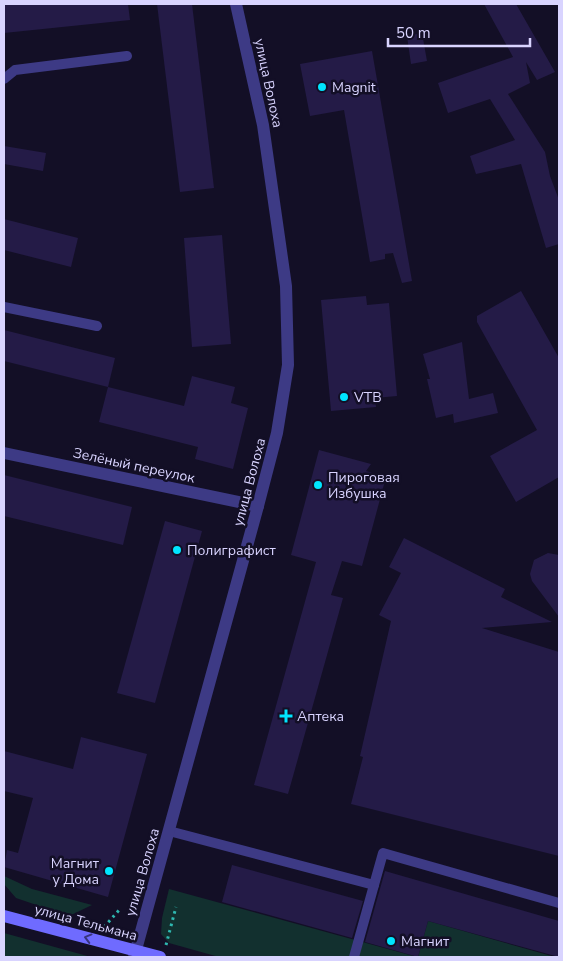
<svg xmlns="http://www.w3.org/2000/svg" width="563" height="961" viewBox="0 0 563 961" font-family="'Nunito Sans',sans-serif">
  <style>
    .green { fill: #12302f }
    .building { fill: #241b47 }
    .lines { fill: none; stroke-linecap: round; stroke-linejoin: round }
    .path { stroke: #2fb8b0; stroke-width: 3; stroke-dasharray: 2.5 4; stroke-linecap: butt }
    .service { stroke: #3d3a85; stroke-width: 10 }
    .minor { stroke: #3d3a85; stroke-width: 12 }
    .tertiary { stroke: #3d3a85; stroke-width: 12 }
    .secondary { stroke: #6f6bff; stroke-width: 12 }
    .oneway { stroke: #38347d }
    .poi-dot { fill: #00e5ff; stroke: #130f26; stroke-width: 2 }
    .labels { text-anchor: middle; stroke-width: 5; stroke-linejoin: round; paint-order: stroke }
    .street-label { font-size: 14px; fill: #d9d4ff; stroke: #130f26 }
    .poi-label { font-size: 14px; fill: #d9d4ff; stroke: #130f26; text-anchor: start }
  </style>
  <rect width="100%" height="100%" fill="#130f26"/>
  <g class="green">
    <polygon points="4,876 32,889 92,905 69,916 16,898 4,884"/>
    <polygon points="169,889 417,957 219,957 169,943 161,934 162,918"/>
    <polygon points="428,921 555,957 418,957"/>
    <polygon points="4,933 91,957 4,957"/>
  </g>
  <g class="building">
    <polygon points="4,4 128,4 130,20 4,33"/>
    <polygon points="157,4 192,4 214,188 180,192"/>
    <polygon points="484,4 516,4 555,72 537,80 526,62 530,83 508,94 545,152 550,176 559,200 559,244 546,248 521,164 476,174 470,156 515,140 490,99 448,113 438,83 513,57"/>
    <polygon points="422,33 427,61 411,64 407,36"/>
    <polygon points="372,51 412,281 402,283 393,253 385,254 385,259 370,262 344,110 310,116 300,64"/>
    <polygon points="4,146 46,153 43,171 4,164"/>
    <polygon points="4,219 78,238 71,267 4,250"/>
    <polygon points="222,235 231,344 192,347 184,238"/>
    <polygon points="521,291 559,358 559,477 516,502 490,456 537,430 477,322 477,316"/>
    <polygon points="366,296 367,305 389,303 397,396 375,398 376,407 331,411 321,300"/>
    <polygon points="4,330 115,358 108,387 4,361"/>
    <polygon points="462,342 469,399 493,393 498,413 454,423 453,414 436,418 427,379 430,379 423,354"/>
    <polygon points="192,376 235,387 231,403 248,408 233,469 195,459 198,447 99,422 108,387 184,406"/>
    <polygon points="319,450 371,464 366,471 386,477 362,566 342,561 331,595 343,598 288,794 254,785 316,562 291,555"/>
    <polygon points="4,475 132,507 123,545 4,516"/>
    <polygon points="165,521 202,531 155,703 117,693"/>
    <polygon points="404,538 505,589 501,597 552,622 482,628 559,652 559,856 351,804 363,757 360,756 391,621 379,615 401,573 389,567"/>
    <polygon points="548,553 559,555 559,617 532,581 530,574 534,560"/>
    <polygon points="81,737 147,754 108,897 4,867 7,850 18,853 33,798 4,791 4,751 73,769"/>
    <polygon points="232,865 363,901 352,938 222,902"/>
    <polygon points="385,871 559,921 559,957 428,921 418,957 365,942"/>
  </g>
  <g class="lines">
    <g class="path">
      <polyline points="104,927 121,908"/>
      <polyline points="166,945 176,907"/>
    </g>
    <g class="service">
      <polyline points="4,79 15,70 127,56"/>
      <polyline points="4,307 97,326"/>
      <polyline points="169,831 374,885 383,853 559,903"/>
      <polyline points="354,957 374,885"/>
    </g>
    <polyline class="minor" points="4,453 258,506"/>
    <polyline class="tertiary" points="134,957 258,506 277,433 288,365 286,286 263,125 236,4"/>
    <polyline class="secondary" points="4,916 160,957"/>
  </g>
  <defs><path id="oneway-chevron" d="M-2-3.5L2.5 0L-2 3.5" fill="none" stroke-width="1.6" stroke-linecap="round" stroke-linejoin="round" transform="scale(1.25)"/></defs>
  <use class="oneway" href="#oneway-chevron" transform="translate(88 938) rotate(-165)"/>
  <g class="poi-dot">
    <circle cx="322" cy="87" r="5"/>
    <circle cx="344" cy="397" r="5"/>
    <circle cx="318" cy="485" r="5"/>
    <circle cx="177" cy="550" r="5"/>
    <path d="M283.5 708.5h5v5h5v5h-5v5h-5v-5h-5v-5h5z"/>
    <circle cx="109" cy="871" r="5"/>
    <circle cx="391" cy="941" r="5"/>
  </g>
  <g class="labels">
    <g class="street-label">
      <text transform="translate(269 83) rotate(78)" y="5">улица Волоха</text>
      <text transform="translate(134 465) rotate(12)" y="5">Зелёный переулок</text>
      <text transform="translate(249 482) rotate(-75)" y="5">улица Волоха</text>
      <text transform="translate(142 872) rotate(-74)" y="5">улица Волоха</text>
      <text transform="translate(86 922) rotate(15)" y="5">улица Тельмана</text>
    </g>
    <g class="poi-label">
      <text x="332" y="92">Magnit</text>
      <text x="354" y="402">VTB</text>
      <text x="328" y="482">Пироговая<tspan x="328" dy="16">Избушка</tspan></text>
      <text x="187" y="555">Полиграфист</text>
      <text x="297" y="721">Аптека</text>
      <text x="99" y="868" text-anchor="end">Магнит<tspan x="99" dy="16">у Дома</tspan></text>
      <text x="401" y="946">Магнит</text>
    </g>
  </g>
  <rect width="563" height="961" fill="none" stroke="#d9d4ff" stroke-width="10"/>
  <path d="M388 38v8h142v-8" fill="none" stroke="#d9d4ff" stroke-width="2.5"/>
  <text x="396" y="38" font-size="15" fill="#d9d4ff" stroke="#130f26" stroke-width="4" paint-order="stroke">50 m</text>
</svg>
